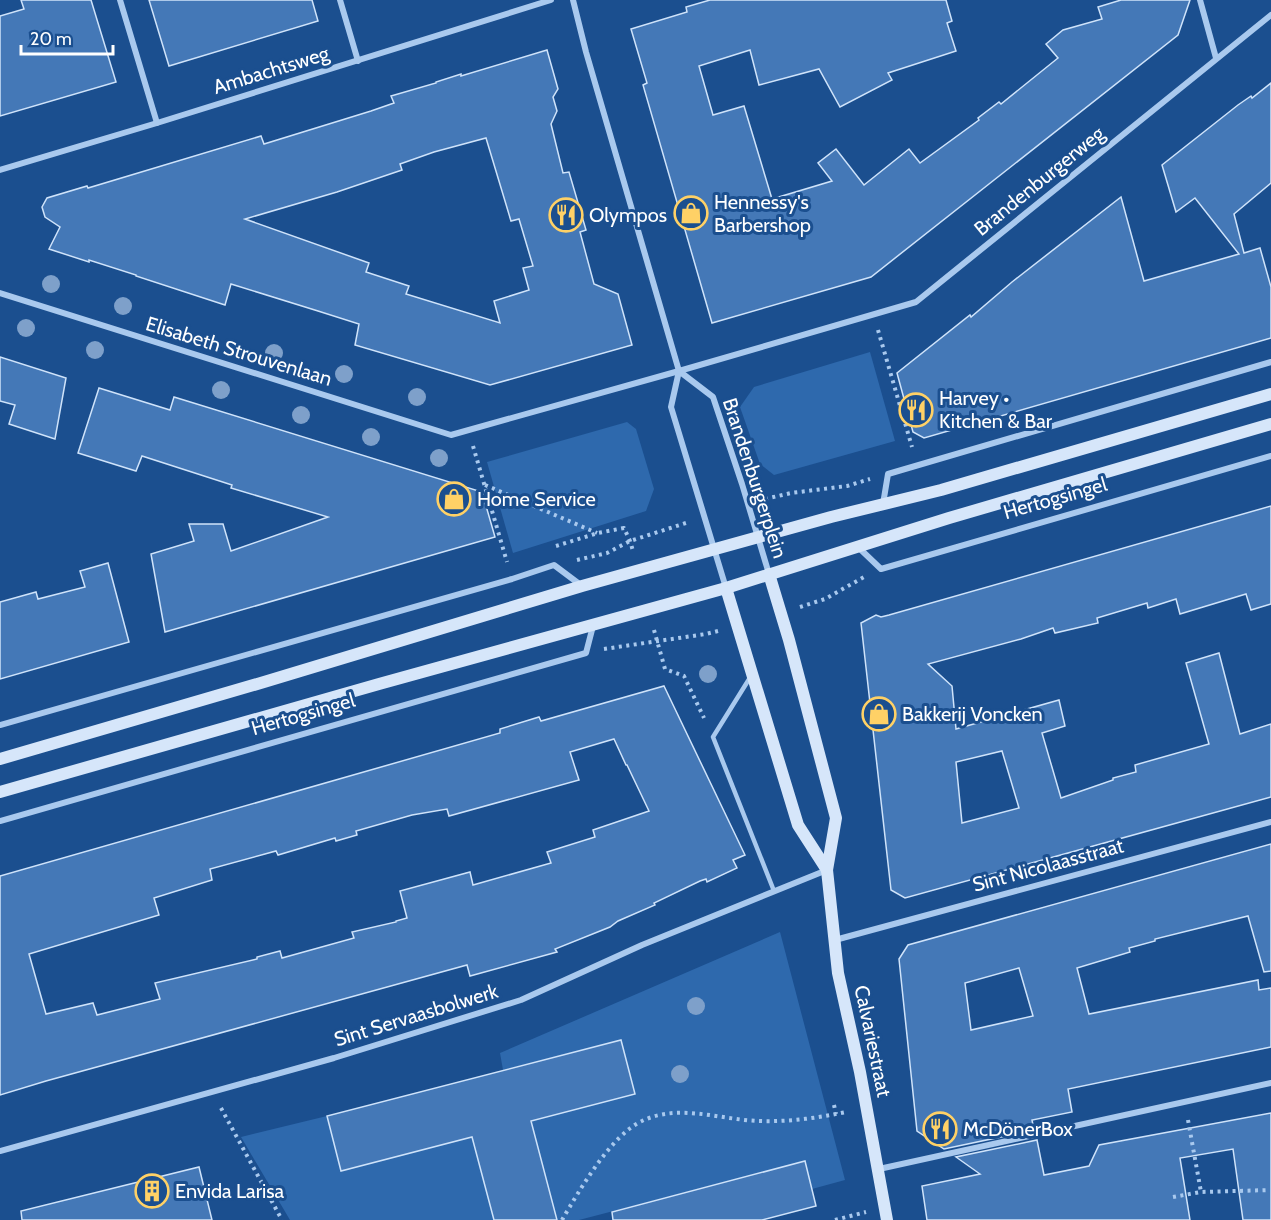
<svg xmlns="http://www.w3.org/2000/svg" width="1271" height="1220" viewBox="0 0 1271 1220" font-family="Cabin,sans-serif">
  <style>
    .green { fill: #2e69ad }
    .building { fill: #4478b7; stroke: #cfe3fa; stroke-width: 1.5; fill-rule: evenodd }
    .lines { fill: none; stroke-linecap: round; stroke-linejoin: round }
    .path { stroke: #a9c9ee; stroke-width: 4; stroke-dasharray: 3 4.5; stroke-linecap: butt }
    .lane { stroke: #a9c9ee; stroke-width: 4.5 }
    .street { stroke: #a9c9ee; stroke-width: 6 }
    .secondary { stroke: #d6e6fa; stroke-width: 12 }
    .tree { fill: #7ea0ca }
    .labels { text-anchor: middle; stroke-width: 6; stroke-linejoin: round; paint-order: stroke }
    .street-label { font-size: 20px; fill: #fff; stroke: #1b4f8f }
    .poi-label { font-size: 20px; fill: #fff; stroke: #1b4f8f; text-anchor: start }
  </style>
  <rect width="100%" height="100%" fill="#1b4f8f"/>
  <g class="green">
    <polygon points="870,352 895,441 774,475 760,464 740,407 754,387"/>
    <polygon points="627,422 636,429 654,489 646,511 513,553 487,462"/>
    <polygon points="780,932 845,1180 812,1189 805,1161 579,1220 557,1220 531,1121 635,1094 621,1040 503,1070 500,1053"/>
    <polygon points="327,1116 341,1171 472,1137 494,1220 290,1220 241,1137"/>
  </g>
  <g class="building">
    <polygon points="21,0 91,0 116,82 0,116 0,16 24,9"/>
    <polygon points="149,0 312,0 318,21 169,66"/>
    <polygon points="710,0 946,0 952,21 947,23 956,51 888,73 892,80 840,107 819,69 759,85 750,50 699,66 713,115 744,106 772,199 832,181 818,163 836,149 864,185 909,149 920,163 979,120 978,118 999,102 1001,104 1058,58 1046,44 1063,30 1102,19 1098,7 1121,0 1190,0 1178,35 871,277 712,323 643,85 647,83 631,29 687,12 686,7"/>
    <path d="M547,50L558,89L553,97L557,111L551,124L563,173L569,172L586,230L580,232L594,284L618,294L632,345L490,385L355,345L359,324L318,311L231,284L225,305L136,276V275L89,260V262L49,249L60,227L45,217L42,207L47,198L87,186L88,188L261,136L264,144L371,111L394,103L391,96L436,83V82L461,74V76ZM486,138L511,221L519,219L533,266L523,268L529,290L494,301L500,323L406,294L409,286L366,272L369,263L245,219L337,192L402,170L400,164L434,152Z"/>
    <polygon points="1271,83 1271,183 1234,214 1244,253 1260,248 1271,287 1271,338 924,438 913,432 897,373 970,315 971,317 1012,282 1121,197 1144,281 1239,254 1195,198 1176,212 1162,165 1238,105 1251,96 1252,98"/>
    <polygon points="0,357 66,378 55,439 9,424 15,405 0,401"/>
    <polygon points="99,388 170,410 174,397 482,492 495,537 165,632 151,554 194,541 189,524 223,524 231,551 328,517 231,488 232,485 142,456 136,471 78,453"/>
    <path d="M1271,506V604L1251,610L1246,594L1180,614L1176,599L1148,608L1147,603L1097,618L1098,623L1055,633L1053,628L1021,639L928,664L952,686L956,729L1059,700L1065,726L1042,733L1061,798L1113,780V778L1136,772L1135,765L1209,744L1186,663L1219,653L1240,734L1271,724V797L905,898L891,890L861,623L876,615L881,617L889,615ZM1002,751L1019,808L962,823L956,762Z"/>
    <polygon points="108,563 129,642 0,679 0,602 36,592 38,599 85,587 80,571"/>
    <path d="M664,686L745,855L733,860L737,868L707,882L706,879L700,881L654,903L655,905L618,921L610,927L555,949L557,952L470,976L467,965L46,1081L0,1095V876L500,733V729L539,717L541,721ZM614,739L626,765H627L649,811L593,830L595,837L547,852L551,863L473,885L470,872L400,891L407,918L396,921V922L352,932L354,938L282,958L280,951L257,957V959L155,983L160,999L97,1015L93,1003L46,1014L29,954L159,915L154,898L212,880L210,869L276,851L278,855L335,838L336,841L357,835L356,831L412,815L447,809L449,816L579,780L570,752Z"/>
    <path d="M1271,844V971L1264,972L1248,916L1155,939V941L1129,948L1130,952L1077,968L1089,1014L1258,980L1259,990L1271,988V1047L1068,1089L1072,1112L1032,1120L1034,1130L944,1149L917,1131L899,959L908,945ZM1019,968L1033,1016L971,1030L965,983Z"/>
    <polygon points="621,1040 635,1094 531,1121 557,1220 494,1220 472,1137 341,1171 327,1116"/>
    <polygon points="1271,1113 1271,1220 1243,1220 1233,1149 1180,1158 1190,1220 927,1220 922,1186 980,1174 956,1157 1037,1140 1044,1175 1089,1166 1099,1145"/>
    <polygon points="805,1161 816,1206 762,1220 613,1220 612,1212"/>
    <polygon points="199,1167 212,1220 22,1220 21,1211"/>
  </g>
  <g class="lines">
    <g class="path">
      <polyline points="878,330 912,447"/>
      <polyline points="473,446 507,562"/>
      <polyline points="485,485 597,533"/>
      <polyline points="765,499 791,493 847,486 870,479"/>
      <polyline points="556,546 598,533 624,528 630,541 633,551"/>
      <polyline points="577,560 607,553 630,541 689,522"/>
      <polyline points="800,607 825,599 864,577"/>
      <polyline points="654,630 665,669 684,676 704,718"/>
      <polyline points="604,649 706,634 718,631"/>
      <polyline points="834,1105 836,1114"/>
      <polyline points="221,1108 282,1220"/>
      <polyline points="1188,1120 1201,1192"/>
      <polyline points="1173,1197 1201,1192 1271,1190"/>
      <path d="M562,1220C579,1191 611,1135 642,1121C679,1103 721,1120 759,1121C789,1122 817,1118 846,1112"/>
      <polyline points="835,1220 866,1212"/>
    </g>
    <polyline class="lane" points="751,676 713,737 774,891"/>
    <g class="street">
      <polyline points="120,0 157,123"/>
      <polyline points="340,0 358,61"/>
      <polyline points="573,0 586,52 679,371 671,407 726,588"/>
      <polyline points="1200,0 1216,58"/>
      <polyline points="0,170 157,123 551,0"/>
      <polyline points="0,293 451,435 679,371 916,302 1271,15"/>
      <polyline points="679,371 713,397 742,484 769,574"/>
      <polyline points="883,504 888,474 1271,362"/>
      <polyline points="858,547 881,569 1271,456"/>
      <polyline points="0,725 512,579 554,565 582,586"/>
      <polyline points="0,821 586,653 593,626"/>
      <polyline points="835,940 1271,822"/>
      <polyline points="0,1151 334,1058 521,1000 642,945 827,870"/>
      <polyline points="879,1169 1271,1083"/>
    </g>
    <g class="secondary">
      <polyline points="769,574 789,640 836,818 827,870 838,973 860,1072 887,1220"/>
      <polyline points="726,588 798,825 827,870"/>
      <polyline points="0,759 264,682 582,586 831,517 941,490 1271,394"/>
      <polyline points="0,792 379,684 726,588 949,518 1271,424"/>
    </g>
  </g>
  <g class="tree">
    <circle cx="51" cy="284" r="9"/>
    <circle cx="123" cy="306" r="9"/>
    <circle cx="26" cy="328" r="9"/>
    <circle cx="95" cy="350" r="9"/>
    <circle cx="274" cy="353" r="9"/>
    <circle cx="344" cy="374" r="9"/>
    <circle cx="221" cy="390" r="9"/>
    <circle cx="417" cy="397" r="9"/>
    <circle cx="301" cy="415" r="9"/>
    <circle cx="371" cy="437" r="9"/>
    <circle cx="439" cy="458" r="9"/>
    <circle cx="708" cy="674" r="9"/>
    <circle cx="696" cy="1006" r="9"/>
    <circle cx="680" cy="1074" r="9"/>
  </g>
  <defs>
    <g id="shop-ring" transform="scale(1.725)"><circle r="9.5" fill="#1b4f8f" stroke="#ffd166" stroke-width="1.5"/><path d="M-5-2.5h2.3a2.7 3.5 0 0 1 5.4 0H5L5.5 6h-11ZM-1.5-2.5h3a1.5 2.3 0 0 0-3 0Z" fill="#ffd166"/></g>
    <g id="restaurant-ring" transform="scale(1.725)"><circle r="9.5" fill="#1b4f8f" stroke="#ffd166" stroke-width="1.5"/><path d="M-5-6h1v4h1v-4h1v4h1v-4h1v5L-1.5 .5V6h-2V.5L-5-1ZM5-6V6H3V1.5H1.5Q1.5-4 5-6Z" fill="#ffd166"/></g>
    <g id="building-ring" transform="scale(1.725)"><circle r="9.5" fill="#1b4f8f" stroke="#ffd166" stroke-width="1.5"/><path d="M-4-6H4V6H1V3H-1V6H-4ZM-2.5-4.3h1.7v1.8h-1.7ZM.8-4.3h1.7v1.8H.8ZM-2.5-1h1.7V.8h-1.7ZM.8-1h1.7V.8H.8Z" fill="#ffd166"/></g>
  </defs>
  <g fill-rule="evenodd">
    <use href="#shop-ring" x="691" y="213"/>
    <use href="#restaurant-ring" x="566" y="215"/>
    <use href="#restaurant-ring" x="916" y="410"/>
    <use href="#shop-ring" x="454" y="499"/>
    <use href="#shop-ring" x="879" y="714"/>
    <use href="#restaurant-ring" x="940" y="1129"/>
    <use href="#building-ring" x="152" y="1191"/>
  </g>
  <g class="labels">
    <g class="street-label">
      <text transform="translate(271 70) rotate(-17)" y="7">Ambachtsweg</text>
      <text transform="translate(1039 181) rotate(-39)" y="7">Brandenburgerweg</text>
      <text transform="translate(239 351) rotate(17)" y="7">Elisabeth Strouvenlaan</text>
      <text transform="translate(755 478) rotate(72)" y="7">Brandenburgerplein</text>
      <text transform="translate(1055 498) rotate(-16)" y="7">Hertogsingel</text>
      <text transform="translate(303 714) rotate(-16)" y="7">Hertogsingel</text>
      <text transform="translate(1048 865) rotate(-15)" y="7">Sint Nicolaasstraat</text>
      <text transform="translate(416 1015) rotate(-17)" y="7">Sint Servaasbolwerk</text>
      <text transform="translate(873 1041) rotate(78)" y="7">Calvariestraat</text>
    </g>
    <g class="poi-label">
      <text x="714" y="209">Hennessy's<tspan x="714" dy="23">Barbershop</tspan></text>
      <text x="589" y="222">Olympos</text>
      <text x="939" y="405">Harvey •<tspan x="939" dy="23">Kitchen &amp; Bar</tspan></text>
      <text x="477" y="506">Home Service</text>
      <text x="902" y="721">Bakkerij Voncken</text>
      <text x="963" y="1136">McDönerBox</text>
      <text x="175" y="1198">Envida Larisa</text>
    </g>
  </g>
  <path d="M21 45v9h92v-9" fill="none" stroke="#ffffff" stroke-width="3"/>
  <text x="30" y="45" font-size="18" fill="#ffffff" stroke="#1b4f8f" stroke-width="4.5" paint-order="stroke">20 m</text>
</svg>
